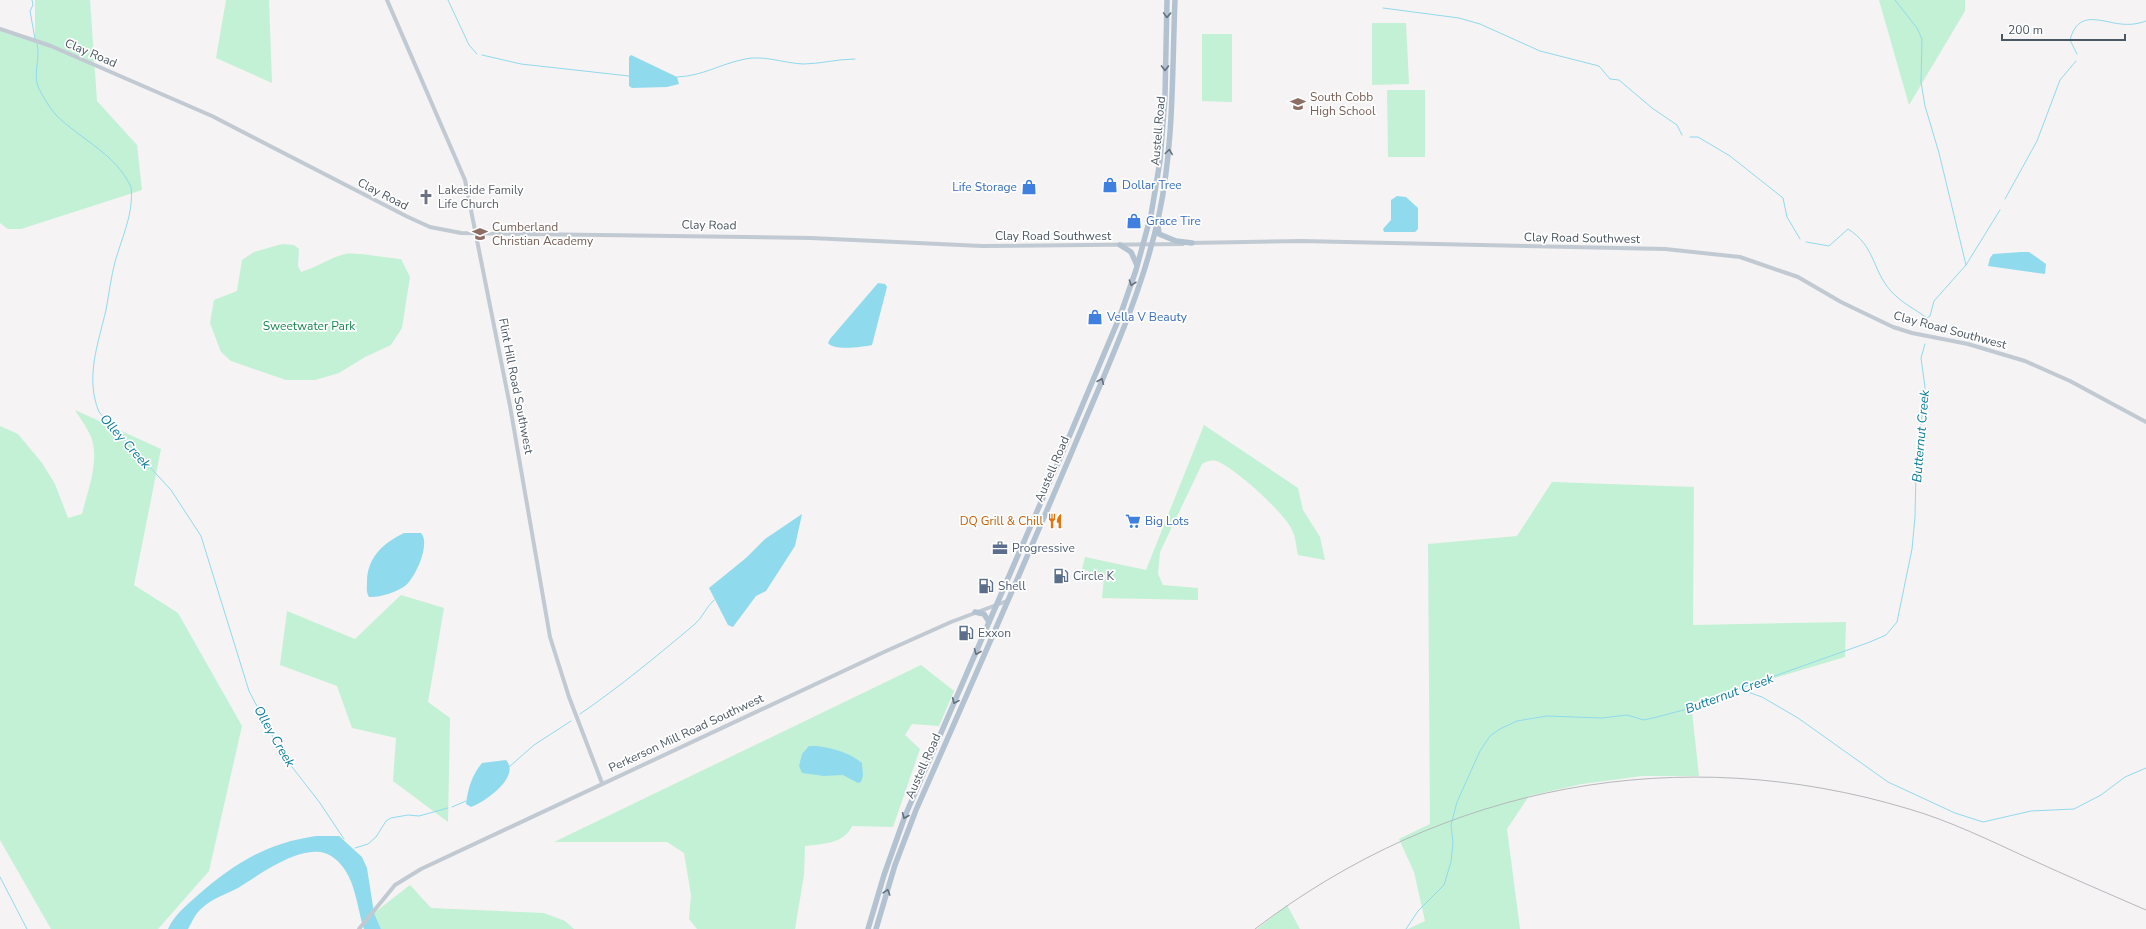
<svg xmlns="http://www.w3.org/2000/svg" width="2146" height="929" viewBox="0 0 2146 929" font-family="'Nunito Sans',sans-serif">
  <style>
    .green { fill: #c3f1d5 }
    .water { fill: #90daee }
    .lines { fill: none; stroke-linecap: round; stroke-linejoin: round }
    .stream { stroke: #90daee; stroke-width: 1 }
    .minor { stroke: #c1cad2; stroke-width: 4 }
    .major { stroke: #b3c2d1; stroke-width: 5.5 }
    .rail { stroke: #b5b8bd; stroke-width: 1 }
    .oneway { stroke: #64717d }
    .labels { text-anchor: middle; stroke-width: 3.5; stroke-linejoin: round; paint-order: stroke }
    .street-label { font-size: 12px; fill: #4a5661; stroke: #fff }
    .education-label { font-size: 12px; fill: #785e54; stroke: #fff; text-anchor: start }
    .shop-label { font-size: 12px; fill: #366cbe; stroke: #fff; text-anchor: start }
    .worship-label { font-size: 12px; fill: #5b616d; stroke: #fff; text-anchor: start }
    .park-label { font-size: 12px; fill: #17864f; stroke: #fff }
    .food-label { font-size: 12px; fill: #c56008; stroke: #fff; text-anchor: end }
    .service-label { font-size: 12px; fill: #4e5e75; stroke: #fff; text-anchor: start }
    .water-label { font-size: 13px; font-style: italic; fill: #0c7c9b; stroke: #fff }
  </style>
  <rect width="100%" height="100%" fill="#f5f3f3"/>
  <g class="green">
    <polygon points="35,0 90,0 97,101 137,145 142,190 21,229 8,229 0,223 0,30 35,42"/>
    <polygon points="226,0 269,0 272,83 216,58"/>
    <polygon points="1879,0 1965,0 1965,11 1909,105"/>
    <polygon points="1372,23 1406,23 1409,84 1372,85"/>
    <polygon points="1202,34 1232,34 1232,102 1202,101"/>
    <polygon points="1387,90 1425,90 1425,157 1388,157"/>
    <path d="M282,244L294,245L299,249L298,266L301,272C317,267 329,258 345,254C357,252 387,258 401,259L410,277L402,328L391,345L365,357L339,373L315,380H286L231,361L221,352L210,323L214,300L237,291L242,260L254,252Z"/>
    <path d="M75,410L161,449L134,585L178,613L242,726L209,871L158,929H51L0,840V426L18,434L42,463L55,484L68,518L82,514C88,490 100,460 91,437C87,427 80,418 75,410Z"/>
    <path d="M1204,425L1298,488L1303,510L1320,537L1325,560L1298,555C1296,547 1296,536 1291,528C1282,511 1237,470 1219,462C1213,459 1207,461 1202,464L1160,552L1158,574L1163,585L1198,588V600L1102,598L1104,577L1082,569L1085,557L1146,570Z"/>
    <polygon points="1552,482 1694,487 1693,625 1846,622 1845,657 1691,703 1699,776 1642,776 1582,784 1529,796 1507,829 1520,929 1408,929 1425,921 1414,872 1399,839 1430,824 1428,544 1517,536"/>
    <polygon points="401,595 444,608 428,702 450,718 448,822 393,781 396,738 352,728 337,686 280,665 287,611 355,639"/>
    <path d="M921,665L954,691L939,726L912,724L905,735L920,749L893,827L852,826C844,844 822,844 805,846L804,875L795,929H697L689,919L691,895L684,853L667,842H554Z"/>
    <polygon points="410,885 431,908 544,913 565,921 574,929 381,929 374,913"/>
    <polygon points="1287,905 1300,929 1257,929"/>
  </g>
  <g class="water">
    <polygon points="631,55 677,77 679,84 667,87 632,88 629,86 629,57"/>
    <polygon points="1397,196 1406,197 1418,208 1418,229 1415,232 1384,232 1383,229 1391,220 1391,200"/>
    <polygon points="2021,252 2029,252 2046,264 2045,274 1988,266 1990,258 1993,254"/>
    <path d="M878,283L885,284L887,287L872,345C863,347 833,351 828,343L830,339Z"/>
    <polygon points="802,514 795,546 766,591 756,596 733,627 728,625 709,588 746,558 765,539"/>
    <path d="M404,533H421C431,544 415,578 405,586C397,592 378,598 369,597C366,592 367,587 367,582C367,558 383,543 404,533Z"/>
    <path d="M809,746C825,745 850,752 862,763L863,776L861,782L858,783L843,775L824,776L802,773L799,766L802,754Z"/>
    <path d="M506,760C521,777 485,802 471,807L466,804C468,788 472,775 482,763Z"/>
    <path d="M316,836H339L362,857L367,868L374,913L381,929H364C356,905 356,875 334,858C308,837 260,875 238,888C226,894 211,899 201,909C195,914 192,922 188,929H168C174,915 187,905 198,895C235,863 267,843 316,836Z"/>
  </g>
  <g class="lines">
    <g class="stream">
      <polyline points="32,0 33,5 30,11 35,39"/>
      <polyline points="448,0 469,45 477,54"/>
      <polyline points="1895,0 1917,28 1922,39 1921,82 1925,106 1939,153 1966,265"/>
      <polyline points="1383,8 1459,18 1480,24 1540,51 1599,66 1610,79 1619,80 1652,108 1677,125 1682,135"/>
      <path d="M37,44C41,58 32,75 39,89C44,98 49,107 56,115C80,139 116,154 131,187C134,213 122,237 115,262C111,277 109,294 106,310C98,344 85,378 99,412L171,490L201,536L249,691L282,754L320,803L344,839"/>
      <path d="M2077,54L2070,40C2078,9 2101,22 2121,24C2130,25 2138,24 2146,21"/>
      <polyline points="482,55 521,64 629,76"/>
      <path d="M677,77C703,76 720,64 745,59C764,55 783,63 803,64C820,64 837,59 855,59"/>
      <polyline points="1690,137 1698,137 1730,156 1783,198 1787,217 1800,239"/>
      <polyline points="2005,199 2037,141 2060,80 2076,61"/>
      <path d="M1806,242L1829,246L1848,229C1875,246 1872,269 1890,290C1900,302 1915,309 1927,318"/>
      <polyline points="1928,327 1927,318 1930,316 1934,301 1966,265 2000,210"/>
      <polyline points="1739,689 1762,697 1798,718 1888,782 1955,813 1983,822 2031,811 2074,809 2101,795 2125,777 2146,768"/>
      <path d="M580,714C621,686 658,655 695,624C703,617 706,607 714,600"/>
      <polyline points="509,767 534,745 571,721"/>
      <polyline points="452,807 466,801"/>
      <polyline points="355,848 368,844 376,837 386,821 391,818 408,815 419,816 448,808"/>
      <polyline points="0,877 27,929"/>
      <polyline points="1406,929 1418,911 1444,885 1451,862 1453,843 1451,825 1457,802 1480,751 1490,736 1500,729 1517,721 1547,716 1602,718 1627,715 1644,720 1657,717 1710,703 1738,689 1870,642 1886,635 1897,622 1912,549 1915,517 1916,472 1925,387 1921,358 1925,344"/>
    </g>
    <g class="minor">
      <polyline points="387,0 465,180 510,406 550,637 569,697 602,783"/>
      <polyline points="0,29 51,46 212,116 408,217 430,227 461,233 811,238 982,246 1183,244"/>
      <polyline points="1189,243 1301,241 1665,249 1740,257 1798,277 1841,302 1893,327 1912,333 1968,344 2025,361 2070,381 2146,422"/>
      <polyline points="359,929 395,885 421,869 884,652 951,622 1007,601"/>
    </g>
    <g class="major">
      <polyline points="1158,225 1159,234 1176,241 1192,243"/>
      <polyline points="1120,245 1131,252 1137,265"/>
      <polyline points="975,612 984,614 989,622"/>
      <polyline points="868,929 884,875 905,816 1061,456 1120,316 1136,270 1151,215 1160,161 1165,97 1167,0"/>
      <path d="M876,929L895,865L916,810C970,688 1024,565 1076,442C1107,368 1142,294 1159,215C1174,144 1172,72 1175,0"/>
    </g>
    <path class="rail" d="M1255,929C1445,784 1680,740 1909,809C1950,821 1989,840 2028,858C2067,876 2107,893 2146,910"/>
  </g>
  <defs><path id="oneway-chevron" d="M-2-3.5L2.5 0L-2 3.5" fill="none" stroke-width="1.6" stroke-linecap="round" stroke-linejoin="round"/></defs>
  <g class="oneway">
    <use href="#oneway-chevron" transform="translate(1167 15) rotate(92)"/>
    <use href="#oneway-chevron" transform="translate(1165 68) rotate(91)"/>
    <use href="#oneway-chevron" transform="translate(1169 152) rotate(-82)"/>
    <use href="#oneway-chevron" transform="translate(1132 283) rotate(109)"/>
    <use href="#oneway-chevron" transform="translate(1101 381) rotate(-67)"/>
    <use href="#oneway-chevron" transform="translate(977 652) rotate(112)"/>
    <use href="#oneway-chevron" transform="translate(955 701) rotate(114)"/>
    <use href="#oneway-chevron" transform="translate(905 816) rotate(113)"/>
    <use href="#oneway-chevron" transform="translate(887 892) rotate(-73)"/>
  </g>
  <defs>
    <g id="school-bare" transform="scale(1.2)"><path d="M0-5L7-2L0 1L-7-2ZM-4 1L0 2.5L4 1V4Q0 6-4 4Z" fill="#8d6e63" stroke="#fff" stroke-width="2.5" paint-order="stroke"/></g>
    <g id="shop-bare" transform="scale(1.2)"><path d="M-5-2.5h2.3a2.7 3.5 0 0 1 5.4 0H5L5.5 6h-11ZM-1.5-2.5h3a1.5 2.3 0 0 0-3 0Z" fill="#3f7fe0" stroke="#fff" stroke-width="2.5" paint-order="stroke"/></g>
    <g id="church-bare" transform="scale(1.2)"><path d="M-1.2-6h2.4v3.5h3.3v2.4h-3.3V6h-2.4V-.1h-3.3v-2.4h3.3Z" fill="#6b7280" stroke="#fff" stroke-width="2.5" paint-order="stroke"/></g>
    <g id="restaurant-bare" transform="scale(1.2)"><path d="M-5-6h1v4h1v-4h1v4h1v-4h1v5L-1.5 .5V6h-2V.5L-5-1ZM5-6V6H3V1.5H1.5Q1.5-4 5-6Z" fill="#e8710a" stroke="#fff" stroke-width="2.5" paint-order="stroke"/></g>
    <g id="supermarket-bare" transform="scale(1.2)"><path d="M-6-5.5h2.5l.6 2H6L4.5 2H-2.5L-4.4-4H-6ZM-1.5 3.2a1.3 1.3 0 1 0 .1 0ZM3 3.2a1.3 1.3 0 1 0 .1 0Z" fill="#3f7fe0" stroke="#fff" stroke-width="2.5" paint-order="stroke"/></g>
    <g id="office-bare" transform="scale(1.2)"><path d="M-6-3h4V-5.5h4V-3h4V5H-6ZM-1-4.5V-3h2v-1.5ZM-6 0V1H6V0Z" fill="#5c6f8a" stroke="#fff" stroke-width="2.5" paint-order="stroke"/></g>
    <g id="fuel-bare" transform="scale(1.2)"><path d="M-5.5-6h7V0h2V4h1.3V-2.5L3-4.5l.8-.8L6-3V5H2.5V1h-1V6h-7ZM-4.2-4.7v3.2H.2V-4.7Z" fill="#5c6f8a" stroke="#fff" stroke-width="2.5" paint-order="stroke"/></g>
  </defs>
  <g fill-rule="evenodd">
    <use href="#school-bare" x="1298" y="104"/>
    <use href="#shop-bare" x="1110" y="185"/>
    <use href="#shop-bare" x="1029" y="187"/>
    <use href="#church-bare" x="426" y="197"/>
    <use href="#shop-bare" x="1134" y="221"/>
    <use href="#school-bare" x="480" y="234"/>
    <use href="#shop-bare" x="1095" y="317"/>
    <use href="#restaurant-bare" x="1055" y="521"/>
    <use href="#supermarket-bare" x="1133" y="521"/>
    <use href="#office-bare" x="1000" y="548"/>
    <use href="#fuel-bare" x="1061" y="576"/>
    <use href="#fuel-bare" x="986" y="586"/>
    <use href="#fuel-bare" x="966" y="633"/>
  </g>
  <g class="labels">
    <g class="street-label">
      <text transform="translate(91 53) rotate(23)" y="4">Clay Road</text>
      <text transform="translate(1158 131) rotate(-85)" y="4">Austell Road</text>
      <text transform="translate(383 194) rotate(27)" y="4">Clay Road</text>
      <text transform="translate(709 225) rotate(1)" y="4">Clay Road</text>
      <text x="1053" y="240">Clay Road Southwest</text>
      <text transform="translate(1582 238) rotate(1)" y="4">Clay Road Southwest</text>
      <text transform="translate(1950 330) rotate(15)" y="4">Clay Road Southwest</text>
      <text transform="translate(516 386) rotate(79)" y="4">Flint Hill Road Southwest</text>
      <text transform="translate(1052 469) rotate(-67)" y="4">Austell Road</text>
      <text transform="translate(686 733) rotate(-25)" y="4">Perkerson Mill Road Southwest</text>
      <text transform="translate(923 766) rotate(-66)" y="4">Austell Road</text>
    </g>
    <g class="education-label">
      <text x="1310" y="101">South Cobb<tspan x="1310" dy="14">High School</tspan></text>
      <text x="492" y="231">Cumberland<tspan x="492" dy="14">Christian Academy</tspan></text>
    </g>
    <g class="shop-label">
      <text x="1122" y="189">Dollar Tree</text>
      <text x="1017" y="191" text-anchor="end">Life Storage</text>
      <text x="1146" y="225">Grace Tire</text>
      <text x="1107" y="321">Vella V Beauty</text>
      <text x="1145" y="525">Big Lots</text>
    </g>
    <g class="worship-label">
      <text x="438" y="194">Lakeside Family<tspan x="438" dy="14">Life Church</tspan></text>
    </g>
    <g class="park-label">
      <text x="309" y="330">Sweetwater Park</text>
    </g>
    <g class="food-label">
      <text x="1043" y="525">DQ Grill &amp; Chill</text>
    </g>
    <g class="service-label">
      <text x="1012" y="552">Progressive</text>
      <text x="1073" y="580">Circle K</text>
      <text x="998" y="590">Shell</text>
      <text x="978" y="637">Exxon</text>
    </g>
    <g class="water-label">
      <text transform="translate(1920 436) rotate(-85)" y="5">Butternut Creek</text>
      <text transform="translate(126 441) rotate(48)" y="5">Olley Creek</text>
      <text transform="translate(1729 693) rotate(-20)" y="5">Butternut Creek</text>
      <text transform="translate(275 736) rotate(60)" y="5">Olley Creek</text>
    </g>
  </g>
  <path d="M2002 34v6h123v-6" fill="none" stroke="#4a5661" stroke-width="2"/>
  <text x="2008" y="34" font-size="12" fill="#4a5661" stroke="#ffffff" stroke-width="3" paint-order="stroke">200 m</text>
</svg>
